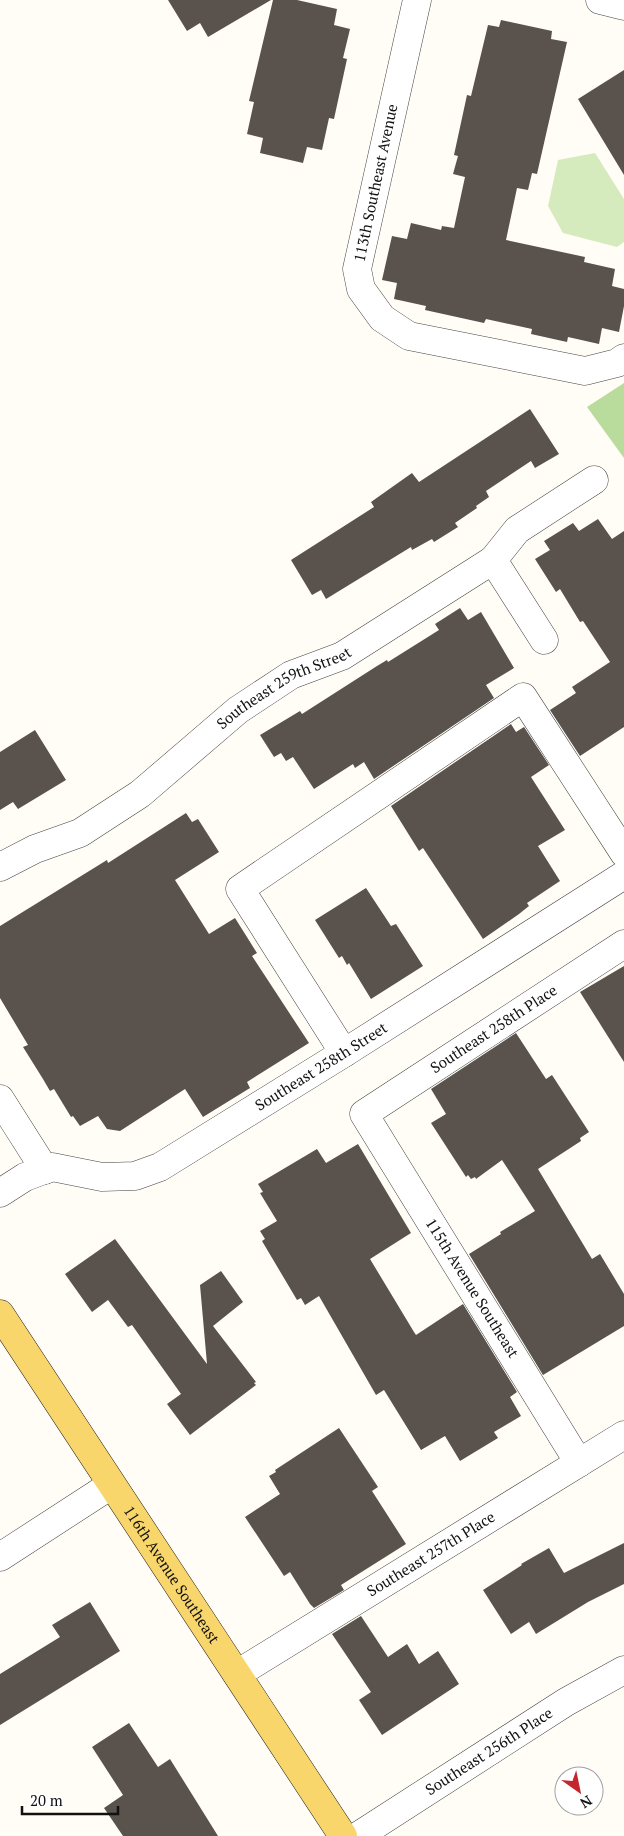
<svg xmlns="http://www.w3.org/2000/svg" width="624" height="1836" viewBox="0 0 624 1836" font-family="'PT Serif',serif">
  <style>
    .green { fill: #d5ebbd }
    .forest { fill: #b9dc9c }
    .building { fill: #5a524d }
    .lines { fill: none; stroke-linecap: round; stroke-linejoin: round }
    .minor-casing { stroke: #444; stroke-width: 29 }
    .major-casing { stroke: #222; stroke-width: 29 }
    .minor { stroke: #fff; stroke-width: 28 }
    .major { stroke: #f9d66b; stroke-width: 28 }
    .labels { text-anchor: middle; stroke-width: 5; stroke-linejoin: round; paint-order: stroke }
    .street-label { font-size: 15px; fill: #111; stroke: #fff }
  </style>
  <rect width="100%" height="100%" fill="#fffdf5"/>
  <polygon class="green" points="595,153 624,199 624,242 617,247 563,233 548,206 558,160"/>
  <polygon class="forest" points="624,383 624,458 587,407"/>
  <g class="building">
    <polygon points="168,0 271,0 208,37 200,23 187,31"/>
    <polygon points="273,0 297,0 337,9 334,25 350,29 343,58 347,59 334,119 329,118 322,150 307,147 303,163 260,153 263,138 247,134 254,102 249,101"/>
    <polygon points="501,20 552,31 551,39 567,42 537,174 532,173 528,190 517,188 506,240 585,257 584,262 615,269 612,286 624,289 624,306 619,332 602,328 599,344 568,337 567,342 531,334 532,329 486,319 484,323 425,310 426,306 394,299 397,283 382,280 392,236 407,239 411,223 441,230 442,226 454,228 465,177 453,174 458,156 454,155 467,95 471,96 488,25 499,27"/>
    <polygon points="624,70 624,175 578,99"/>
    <polygon points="530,409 559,454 535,468 531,461 486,491 489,497 476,506 477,508 455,523 458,527 434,542 432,539 412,550 411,547 326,599 321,590 312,595 291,560 374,507 371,502 412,473 419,482"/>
    <polygon points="598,519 612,539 624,531 624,727 580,756 550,710 576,693 572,687 610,662 583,621 580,622 560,589 556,592 535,559 550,550 544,541 573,523 579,531"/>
    <polygon points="460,608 468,620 481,612 514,668 486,685 494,698 374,779 364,762 355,768 353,764 314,789 293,757 286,761 281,753 274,757 260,735 300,711 302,714 377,666 387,660 388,662 439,630 435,624"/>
    <polygon points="511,724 516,732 524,727 549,765 531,777 565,830 538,846 560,881 527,903 529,906 519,914 483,939 423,848 419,851 391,806"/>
    <polygon points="35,730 66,780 18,809 13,802 0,810 0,752"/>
    <polygon points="186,813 192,822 198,819 219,852 175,880 209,934 235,918 257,953 252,956 309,1043 247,1082 250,1088 203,1117 185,1089 120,1131 107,1129 98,1116 80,1126 73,1116 71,1117 54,1089 50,1091 43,1079 23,1047 28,1045 0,998 0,926 107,860 108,863"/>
    <polygon points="366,888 391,926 396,924 423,966 371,999 349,963 347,965 342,956 339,958 315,920"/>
    <polygon points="624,966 624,1062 580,992"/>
    <polygon points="516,1033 546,1079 552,1075 589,1132 580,1138 581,1141 538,1169 592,1259 600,1254 624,1294 624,1326 543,1375 469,1254 501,1234 500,1232 535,1211 502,1160 476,1179 475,1177 471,1179 468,1175 466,1177 431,1123 446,1114 431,1089"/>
    <polygon points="358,1144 411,1233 370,1259 414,1332 416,1335 463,1304 517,1392 510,1397 521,1416 494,1432 498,1438 460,1461 445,1436 421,1450 384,1390 376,1395 319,1296 305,1305 301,1298 297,1300 262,1241 265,1239 260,1231 277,1221 260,1193 263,1192 258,1184 317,1149 326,1163"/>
    <polygon points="115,1239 207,1364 200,1285 221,1271 243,1302 213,1326 256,1382 254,1383 256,1385 190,1435 167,1404 181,1394 132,1325 128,1327 108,1300 92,1312 65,1274"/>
    <polygon points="339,1428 378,1487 372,1491 406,1544 341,1585 344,1590 314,1608 310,1604 290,1572 284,1576 245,1517 280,1494 269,1476 276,1472 275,1470"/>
    <polygon points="624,1543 624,1584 588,1602 536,1634 529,1622 511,1634 483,1590 522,1565 521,1564 549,1548 564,1573"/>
    <polygon points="90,1602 120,1651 0,1725 0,1674 60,1637 52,1625"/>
    <polygon points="361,1616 388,1657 407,1644 419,1664 438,1651 459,1684 382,1735 359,1700 371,1692 332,1634"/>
    <polygon points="129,1723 158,1767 170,1759 218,1836 123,1836 104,1808 123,1795 92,1747"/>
  </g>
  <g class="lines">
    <g class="minor-casing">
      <g id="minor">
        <polyline points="417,0 357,269 361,289 382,318 409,336 585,371 617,363 624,358"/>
        <polyline points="600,0 624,6"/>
        <polyline points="493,560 517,530 594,480"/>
        <path id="s1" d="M0,867L35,849L80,833L140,794L238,710L291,675L342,656L493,560L544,640"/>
        <polyline points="344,1053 240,889 523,697 624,853"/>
        <polyline points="0,1099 45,1170"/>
        <path id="s2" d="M0,1193L25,1177L52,1167L102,1177L135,1176L160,1167L344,1053L624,875"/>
        <path id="s3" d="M579,1463L364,1114L624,944"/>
        <polyline points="0,1557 111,1485"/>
        <path id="s4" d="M237,1674L624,1435"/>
        <path id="s5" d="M358,1836L566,1702L624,1670"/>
      </g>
    </g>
    <g class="major-casing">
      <g id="major">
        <path id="s6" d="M0,1314L343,1836"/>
      </g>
    </g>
    <use href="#minor" class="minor"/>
    <use href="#major" class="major"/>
  </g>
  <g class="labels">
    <g class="street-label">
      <text transform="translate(376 183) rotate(-78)" y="5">113th Southeast Avenue</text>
      <text dy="5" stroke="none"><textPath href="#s1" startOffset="339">Southeast 259th Street</textPath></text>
      <text dy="5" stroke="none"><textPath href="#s3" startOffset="565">Southeast 258th Place</textPath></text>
      <text dy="5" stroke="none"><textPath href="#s2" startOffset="359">Southeast 258th Street</textPath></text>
      <text transform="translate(472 1288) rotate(58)" y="5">115th Avenue Southeast</text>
      <text dy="5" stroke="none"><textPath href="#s4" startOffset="228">Southeast 257th Place</textPath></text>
      <text dy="5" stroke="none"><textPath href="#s6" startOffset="312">116th Avenue Southeast</textPath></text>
      <text dy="5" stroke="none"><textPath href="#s5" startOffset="156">Southeast 256th Place</textPath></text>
    </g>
  </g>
  <g transform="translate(579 1791) rotate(147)"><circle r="24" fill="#ffffff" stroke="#a0a0a0"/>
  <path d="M0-4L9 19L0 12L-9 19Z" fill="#c4262e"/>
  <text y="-8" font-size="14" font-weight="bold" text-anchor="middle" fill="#111111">N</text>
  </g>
  <path d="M22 1806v8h96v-8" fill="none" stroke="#111111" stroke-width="2.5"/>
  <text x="30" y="1806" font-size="15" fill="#111111" stroke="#ffffff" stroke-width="4" paint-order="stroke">20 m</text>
</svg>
